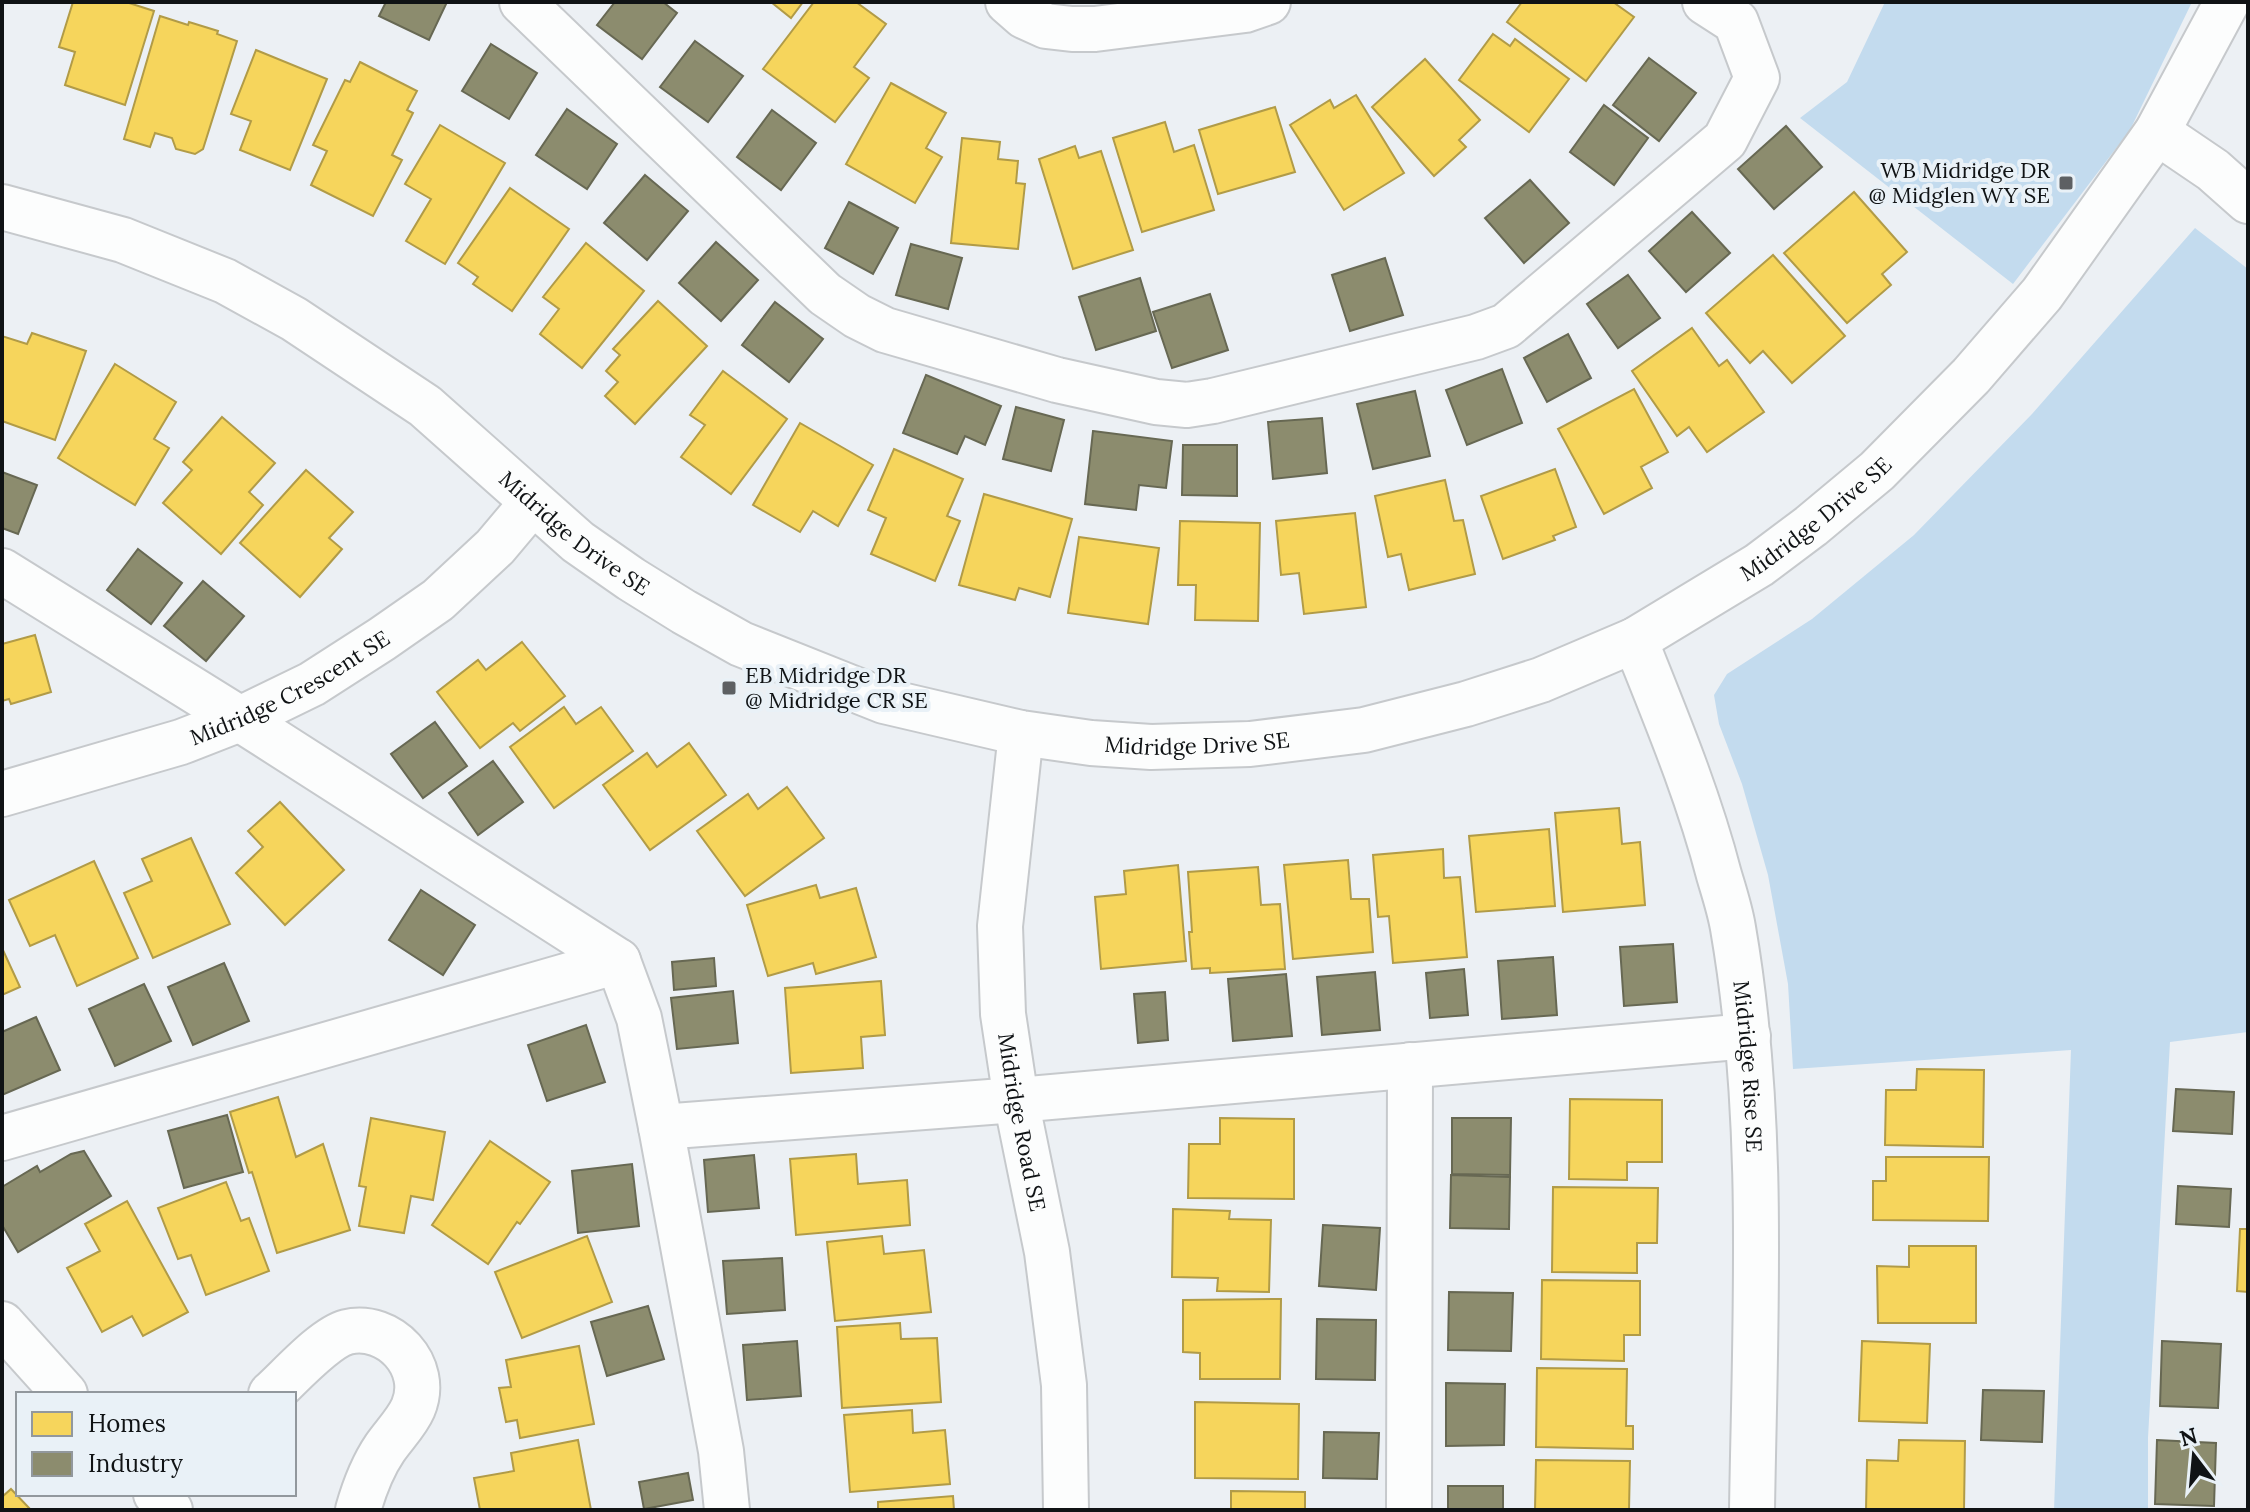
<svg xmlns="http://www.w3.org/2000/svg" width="2250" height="1512" viewBox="0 0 2250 1512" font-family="Lora,serif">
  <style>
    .green { fill: #c3dbee }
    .homes { fill: #f6d55c; stroke: #b19b47; stroke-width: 2 }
    .industry { fill: #8c8c6e; stroke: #676853; stroke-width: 2 }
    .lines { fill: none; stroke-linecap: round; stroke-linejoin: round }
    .minor-casing { stroke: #c6c9cc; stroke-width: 48 }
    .minor { stroke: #fcfdfd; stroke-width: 44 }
    .poi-dot { fill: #5d6063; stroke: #e9f1f7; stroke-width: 3 }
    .labels { text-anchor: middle; stroke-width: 8; stroke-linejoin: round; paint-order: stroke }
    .poi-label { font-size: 22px; fill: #101315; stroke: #e9f1f7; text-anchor: end }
    .street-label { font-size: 22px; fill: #101315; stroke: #e9f1f7 }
  </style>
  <rect width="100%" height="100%" fill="#ecf0f4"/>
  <g class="green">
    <polygon points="1885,2 2192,2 2130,130 2013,284 1800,118 1847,82"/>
    <polygon points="2195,228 2248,269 2248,1032 2170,1042 2148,1438 2148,1510 2054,1510 2071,1050 1793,1069 1788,984 1768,875 1742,784 1719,724 1714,695 1727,674 1812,619 1914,535 2032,414"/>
  </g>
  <g class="homes">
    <polygon points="73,2 126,2 154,11 125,105 65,85 75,52 59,47"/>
    <polygon points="771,2 803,2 791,18"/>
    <polygon points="814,2 856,2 886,24 854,67 869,78 835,122 763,69"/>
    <polygon points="1522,2 1613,2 1634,17 1586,81 1507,22"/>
    <polygon points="160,16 188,25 189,22 218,31 217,34 237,41 203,149 195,154 176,149 172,138 155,133 150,147 124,139"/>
    <polygon points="1493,34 1510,46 1515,39 1569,79 1529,132 1459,80"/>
    <polygon points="256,50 327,79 290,170 240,150 251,121 231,114"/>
    <polygon points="1425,59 1480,120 1459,140 1466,147 1434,176 1372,107"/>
    <polygon points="360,62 417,91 407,110 413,113 392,155 402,160 373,216 311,185 327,151 313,145 345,80 350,82"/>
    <polygon points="891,83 946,113 926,148 942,157 915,203 846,164"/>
    <polygon points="1356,95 1404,173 1344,210 1290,125 1330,100 1334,108"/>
    <polygon points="1275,107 1295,172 1218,194 1199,130"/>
    <polygon points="1165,122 1174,152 1194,145 1214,210 1142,232 1113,138"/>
    <polygon points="440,125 505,163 445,264 406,241 431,199 405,184"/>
    <polygon points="962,138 1000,142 998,159 1018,161 1016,183 1025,184 1018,249 951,243"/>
    <polygon points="1075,146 1079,158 1101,151 1133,250 1073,269 1039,159"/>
    <polygon points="510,188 569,229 512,311 473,284 478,277 458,263"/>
    <polygon points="1854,192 1907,252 1882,274 1891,285 1847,323 1784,253"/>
    <polygon points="586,243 644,291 582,368 540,334 559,309 543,297"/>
    <polygon points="1773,255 1845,336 1792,383 1763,351 1750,363 1706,313"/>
    <polygon points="658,301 707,346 635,424 605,396 618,382 606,371 620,355 613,349"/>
    <polygon points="1692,328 1719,366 1727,360 1764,412 1707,452 1689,427 1677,436 1632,371"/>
    <polygon points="32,333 86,351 55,440 2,421 2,336 27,344"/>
    <polygon points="115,364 176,402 154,439 169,448 135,505 58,458"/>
    <polygon points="723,371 787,419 731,494 681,457 705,425 690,415"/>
    <polygon points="1634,389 1668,452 1641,467 1652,488 1604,514 1558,429"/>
    <polygon points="222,417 275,463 249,492 263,505 221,554 163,503 192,470 183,462"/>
    <polygon points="800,423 873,465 838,526 813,511 800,532 753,505"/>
    <polygon points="894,449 963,479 947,516 960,521 935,581 871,554 886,518 868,510"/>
    <polygon points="1555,469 1576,527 1553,536 1555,540 1503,559 1481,496"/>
    <polygon points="306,470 353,512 329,538 342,549 300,597 240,543"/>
    <polygon points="1445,480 1454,521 1463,520 1475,574 1409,590 1401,554 1388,557 1375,496"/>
    <polygon points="984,494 1072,519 1050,597 1019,588 1015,600 959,585"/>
    <polygon points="1355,513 1366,607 1304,614 1299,573 1281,575 1276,521"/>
    <polygon points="1180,521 1260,523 1258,621 1195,620 1196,585 1178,585"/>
    <polygon points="1079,537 1159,548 1148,624 1068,613"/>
    <polygon points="35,635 51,692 11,704 9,699 2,701 2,644"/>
    <polygon points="522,642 565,696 520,731 513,723 480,748 437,692 478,660 486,670"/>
    <polygon points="564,707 576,724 601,707 633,751 554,808 510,747"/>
    <polygon points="689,743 726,795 650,850 603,785 647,753 657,767"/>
    <polygon points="787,787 824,838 745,896 697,831 748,794 758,809"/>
    <polygon points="280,802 344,870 285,925 236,873 263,847 248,831"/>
    <polygon points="1619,808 1622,844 1640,842 1645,905 1563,912 1555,813"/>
    <polygon points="1549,829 1555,906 1476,912 1469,836"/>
    <polygon points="191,838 230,924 153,958 124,893 152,881 142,859"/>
    <polygon points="1443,849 1444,878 1460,877 1467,957 1393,963 1389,916 1378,917 1373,855"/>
    <polygon points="1348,860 1351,899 1369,899 1373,952 1293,959 1284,865"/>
    <polygon points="94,861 138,958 77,986 55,935 30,946 9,900"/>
    <polygon points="1178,865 1186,961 1101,969 1095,897 1126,894 1124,871"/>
    <polygon points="1258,867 1261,905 1280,904 1285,969 1210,973 1210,968 1192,969 1189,932 1192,932 1188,872"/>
    <polygon points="816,885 820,898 856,888 876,957 816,974 813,963 768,976 747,905"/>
    <polygon points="2,948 20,987 2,995"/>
    <polygon points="881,981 885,1035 861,1037 863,1068 791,1073 785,988"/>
    <polygon points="1917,1069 1984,1070 1983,1147 1885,1145 1886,1090 1916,1090"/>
    <polygon points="278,1097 296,1157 323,1144 350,1230 277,1253 252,1172 249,1173 230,1112"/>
    <polygon points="1570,1099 1662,1100 1662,1162 1627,1162 1627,1180 1569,1179"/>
    <polygon points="371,1118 445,1132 433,1200 411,1196 404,1233 359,1226 366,1187 359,1186"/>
    <polygon points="1220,1118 1294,1119 1294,1199 1188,1198 1189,1144 1220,1144"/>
    <polygon points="490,1141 550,1182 520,1224 517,1222 488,1264 432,1225"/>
    <polygon points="856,1154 858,1184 907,1180 910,1225 796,1235 790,1159"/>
    <polygon points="1886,1157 1989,1157 1988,1221 1873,1220 1873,1181 1886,1181"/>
    <polygon points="226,1182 241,1221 249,1218 269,1271 206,1295 191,1255 178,1259 158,1208"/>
    <polygon points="1553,1187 1658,1188 1657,1243 1637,1243 1637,1273 1552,1272"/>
    <polygon points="127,1201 188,1312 143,1336 132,1316 102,1332 67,1268 100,1251 85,1224"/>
    <polygon points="1173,1209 1230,1211 1229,1219 1271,1220 1269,1292 1217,1291 1218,1278 1172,1277"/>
    <polygon points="2240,1229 2248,1229 2248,1292 2237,1291"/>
    <polygon points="587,1236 612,1302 522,1338 495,1272"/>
    <polygon points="882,1236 884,1254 924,1250 931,1312 835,1321 827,1242"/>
    <polygon points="1909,1246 1976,1246 1976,1323 1878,1323 1877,1266 1909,1267"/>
    <polygon points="1542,1280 1640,1281 1640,1335 1624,1335 1624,1361 1541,1359"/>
    <polygon points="1281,1299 1280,1379 1200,1379 1200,1353 1183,1352 1183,1300"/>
    <polygon points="900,1323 901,1339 937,1338 941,1402 842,1408 837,1327"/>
    <polygon points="1862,1341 1930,1344 1927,1423 1859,1421"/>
    <polygon points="579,1346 594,1424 520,1438 517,1420 506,1422 499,1388 511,1387 506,1360"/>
    <polygon points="1537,1368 1627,1369 1626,1426 1633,1426 1633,1449 1536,1447"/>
    <polygon points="1195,1402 1299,1404 1298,1479 1195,1478"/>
    <polygon points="912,1410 913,1433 945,1430 950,1484 850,1492 844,1415"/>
    <polygon points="578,1440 591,1510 480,1510 474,1478 514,1471 511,1453"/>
    <polygon points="1899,1440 1965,1441 1964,1510 1866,1510 1867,1460 1898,1461"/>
    <polygon points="1536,1460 1630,1461 1629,1510 1535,1510"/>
    <polygon points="11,1489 31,1510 2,1510 2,1497"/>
    <polygon points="1231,1491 1305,1492 1305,1510 1231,1510"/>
    <polygon points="953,1496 954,1510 878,1510 878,1502"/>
  </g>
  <g class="industry">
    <polygon points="386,2 447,2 429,40 379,16"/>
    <polygon points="615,2 663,2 677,13 642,59 597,25"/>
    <polygon points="695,41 743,76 708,122 660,87"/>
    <polygon points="491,44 537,73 509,119 462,91"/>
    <polygon points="1649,58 1696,93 1659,141 1613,105"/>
    <polygon points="1604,105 1648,138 1614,185 1570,152"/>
    <polygon points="567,109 617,144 587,189 536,155"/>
    <polygon points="772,110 816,143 781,190 737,157"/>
    <polygon points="1786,126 1822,167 1774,209 1738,169"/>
    <polygon points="645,175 688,211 647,260 604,223"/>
    <polygon points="1530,180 1569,223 1524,263 1485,218"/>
    <polygon points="849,202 898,228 873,274 825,248"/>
    <polygon points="1692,212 1730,253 1686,292 1649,251"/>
    <polygon points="716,242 758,280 721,321 679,283"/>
    <polygon points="911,244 962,258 948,309 896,295"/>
    <polygon points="1385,258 1403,315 1350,331 1332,275"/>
    <polygon points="1628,275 1660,318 1618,348 1587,304"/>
    <polygon points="1140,278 1156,331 1096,350 1079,297"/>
    <polygon points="1210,294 1228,350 1172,368 1153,312"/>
    <polygon points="775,302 823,339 789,382 742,345"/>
    <polygon points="1568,334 1591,378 1547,402 1524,358"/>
    <polygon points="1502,369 1522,423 1467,445 1446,390"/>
    <polygon points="926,375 1001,406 985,445 965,436 957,454 903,433"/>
    <polygon points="1415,391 1430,456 1373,469 1357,404"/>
    <polygon points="1016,407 1064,420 1051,471 1003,459"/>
    <polygon points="1322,418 1327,473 1273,479 1268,422"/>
    <polygon points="1093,431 1172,441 1166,488 1139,485 1136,510 1085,504"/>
    <polygon points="1183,445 1237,445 1237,496 1182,495"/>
    <polygon points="2,472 37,485 18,534 2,528"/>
    <polygon points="138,549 182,583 151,624 107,590"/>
    <polygon points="203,581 244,616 206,661 164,626"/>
    <polygon points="435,722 467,766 423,798 391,754"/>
    <polygon points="493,761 523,802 478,835 449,793"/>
    <polygon points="421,890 475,925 443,975 389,940"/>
    <polygon points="1673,944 1677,1002 1624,1006 1620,947"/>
    <polygon points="1553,957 1557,1015 1502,1019 1498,961"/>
    <polygon points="714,958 716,986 674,990 672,962"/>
    <polygon points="224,963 249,1021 193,1045 168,987"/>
    <polygon points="1464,969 1468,1015 1430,1018 1426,973"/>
    <polygon points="1375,972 1380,1030 1322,1035 1317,977"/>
    <polygon points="1286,974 1292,1036 1233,1041 1228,979"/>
    <polygon points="144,984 171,1041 115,1066 89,1009"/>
    <polygon points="733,991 738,1043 677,1049 671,998"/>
    <polygon points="1165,992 1168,1040 1138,1043 1134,994"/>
    <polygon points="36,1017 60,1070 2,1095 2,1032"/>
    <polygon points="586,1025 605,1082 547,1101 528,1045"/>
    <polygon points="2176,1089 2234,1092 2232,1134 2173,1131"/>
    <polygon points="227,1115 243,1172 184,1188 168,1131"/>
    <polygon points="1452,1118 1511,1118 1510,1175 1452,1174"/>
    <polygon points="84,1151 111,1196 18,1252 2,1225 2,1187 37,1166 40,1172 71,1154"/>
    <polygon points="754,1155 759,1208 708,1212 704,1160"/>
    <polygon points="632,1164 639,1226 578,1233 572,1171"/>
    <polygon points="1451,1175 1510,1177 1509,1229 1450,1228"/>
    <polygon points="2178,1186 2231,1189 2229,1227 2176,1224"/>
    <polygon points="1323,1225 1380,1228 1376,1290 1319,1286"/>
    <polygon points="782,1258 785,1310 727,1314 723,1261"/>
    <polygon points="1449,1292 1513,1293 1511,1351 1448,1350"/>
    <polygon points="648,1306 664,1359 607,1376 591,1322"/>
    <polygon points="1317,1319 1376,1320 1375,1380 1316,1379"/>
    <polygon points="797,1341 801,1396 747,1400 743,1345"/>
    <polygon points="2162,1341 2221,1344 2218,1408 2160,1406"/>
    <polygon points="1446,1383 1505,1384 1504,1445 1446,1446"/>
    <polygon points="1983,1390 2044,1391 2042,1442 1981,1440"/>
    <polygon points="1324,1432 1379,1433 1377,1479 1323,1478"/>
    <polygon points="2157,1440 2216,1443 2214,1506 2155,1504"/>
    <polygon points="688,1473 693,1500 644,1509 639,1482"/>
    <rect x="1448" y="1486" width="55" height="24"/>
  </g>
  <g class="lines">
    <g class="minor-casing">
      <g id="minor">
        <polyline points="522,2 825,294 857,316 885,330 1057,380 1156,402 1187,405 1213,401 1476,337 1506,326 1725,140 1757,78 1736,22 1705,2"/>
        <polyline points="1008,2 1024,16 1046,26 1072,29 1095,29 1245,10 1268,2"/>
        <polyline points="2157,132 2213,170 2248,201"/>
        <path id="s1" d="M2,207L123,240L225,281L294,319L425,406L578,542L631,579L684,612L741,644L884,701L1021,733L1091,743L1151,747L1250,744L1364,730L1466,704L1541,680L1635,640L1759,565L1811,526L1877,471L1971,376L2042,294L2157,132L2227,2"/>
        <polyline points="2,571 240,719 618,961 639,1018 661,1127 721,1451 727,1510"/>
        <path id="s2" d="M1635,640C1666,718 1698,794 1719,875C1724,892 1730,910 1733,928C1766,1118 1755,1317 1752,1510"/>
        <path id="s3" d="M1021,733L1000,926L1003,1014L1016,1100L1047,1252L1064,1385L1066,1510"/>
        <path id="s4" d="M2,794L181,742L240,719L312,684L382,639L438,600L495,547L532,503"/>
        <polyline points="661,1127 1016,1100 1748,1036"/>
        <polyline points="2,1138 618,961"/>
        <polyline points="2,1324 65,1394"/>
        <path d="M271,1394C290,1377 324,1338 347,1332C389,1322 431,1366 413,1408C407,1422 394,1435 385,1448C372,1467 364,1489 358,1510"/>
        <polyline points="156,1494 170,1510"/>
        <polyline points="1409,1510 1410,1065"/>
      </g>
    </g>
    <use href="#minor" class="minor"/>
  </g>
  <g class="poi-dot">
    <rect x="2058" y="175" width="16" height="16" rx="4"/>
    <rect x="721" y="680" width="16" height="16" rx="4"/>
  </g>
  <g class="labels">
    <g class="poi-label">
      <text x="2050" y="178">WB Midridge DR<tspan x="2050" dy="25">@ Midglen WY SE</tspan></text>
      <text x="745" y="683" text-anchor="start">EB Midridge DR<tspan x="745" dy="25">@ Midridge CR SE</tspan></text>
    </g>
    <g class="street-label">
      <text dy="8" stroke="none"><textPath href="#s1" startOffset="2012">Midridge Drive SE</textPath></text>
      <text dy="8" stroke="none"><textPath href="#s1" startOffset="668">Midridge Drive SE</textPath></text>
      <text dy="8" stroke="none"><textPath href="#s4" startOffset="308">Midridge Crescent SE</textPath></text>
      <text dy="8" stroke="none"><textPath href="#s1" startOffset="1340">Midridge Drive SE</textPath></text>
      <text dy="8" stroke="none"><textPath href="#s2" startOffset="444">Midridge Rise SE</textPath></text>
      <text dy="8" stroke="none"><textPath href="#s3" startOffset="392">Midridge Road SE</textPath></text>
    </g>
  </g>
  <rect width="2250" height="1512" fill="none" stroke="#101315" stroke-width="8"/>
  <rect x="16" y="1392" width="280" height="104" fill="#e9f1f7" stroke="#92989d" stroke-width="2"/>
  <rect x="32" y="1412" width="40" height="24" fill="#f6d55c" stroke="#92989d" stroke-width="2"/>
  <text x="88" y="1432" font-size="24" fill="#101315">Homes</text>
  <rect x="32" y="1452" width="40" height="24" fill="#8c8c6e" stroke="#92989d" stroke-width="2"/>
  <text x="88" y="1472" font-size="24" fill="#101315">Industry</text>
  <g transform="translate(2194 1456) rotate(344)" stroke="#e9f1f7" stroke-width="6" paint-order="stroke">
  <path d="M0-6L14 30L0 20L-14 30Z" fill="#101315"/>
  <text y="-12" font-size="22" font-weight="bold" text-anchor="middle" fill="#101315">N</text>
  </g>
</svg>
